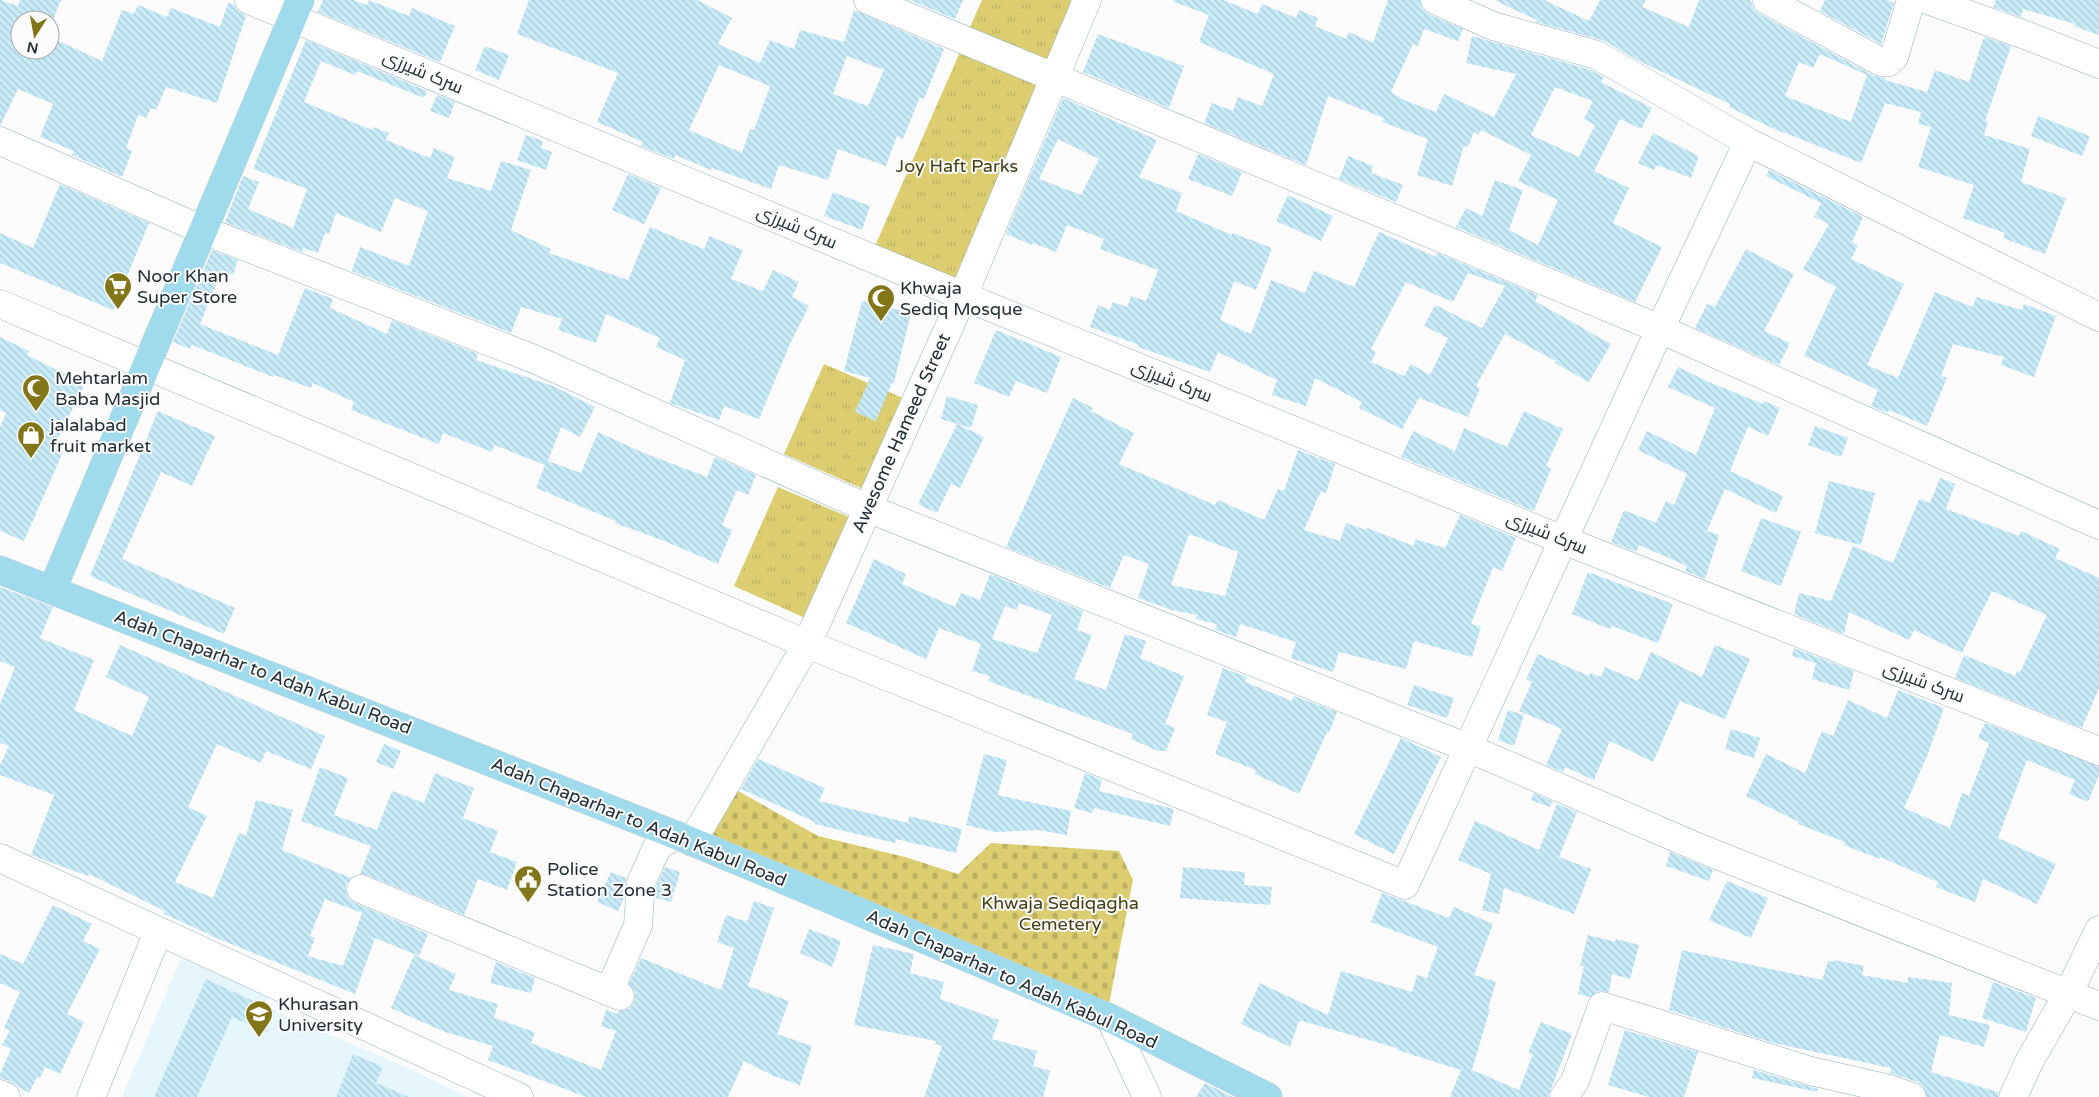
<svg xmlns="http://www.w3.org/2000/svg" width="2099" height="1097" viewBox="0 0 2099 1097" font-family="'Varela Round',Cairo,sans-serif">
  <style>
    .built { fill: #e5f7fd }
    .cemetery { fill: url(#cemetery-stones) }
    .park { fill: url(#park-tufts) }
    .building { fill: url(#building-back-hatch); fill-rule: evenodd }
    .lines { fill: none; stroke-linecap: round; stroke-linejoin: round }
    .minor-casing { stroke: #90b2bf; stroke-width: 29 }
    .major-casing { stroke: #d3d6d7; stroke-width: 29 }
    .minor { stroke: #fff; stroke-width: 28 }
    .major { stroke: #a0daed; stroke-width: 28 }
    .labels { text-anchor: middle; stroke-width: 4; stroke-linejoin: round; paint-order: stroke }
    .street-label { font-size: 18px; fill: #223035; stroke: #fbfbfb }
    .park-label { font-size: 18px; fill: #443e14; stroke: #fbfbfb }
    .poi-label { font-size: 18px; fill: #223035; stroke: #fbfbfb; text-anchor: start }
  </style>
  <defs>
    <pattern id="cemetery-stones" width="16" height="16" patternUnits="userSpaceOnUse" patternTransform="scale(1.25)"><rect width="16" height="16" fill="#dcce70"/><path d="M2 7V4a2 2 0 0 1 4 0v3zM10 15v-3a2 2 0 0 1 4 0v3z" fill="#bcb162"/></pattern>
    <pattern id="park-tufts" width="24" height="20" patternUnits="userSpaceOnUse" patternTransform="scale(1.25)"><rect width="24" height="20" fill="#dcce70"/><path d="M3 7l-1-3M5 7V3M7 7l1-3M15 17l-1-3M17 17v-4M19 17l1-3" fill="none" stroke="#bcb162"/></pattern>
    <pattern id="building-back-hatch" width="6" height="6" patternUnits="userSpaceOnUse" patternTransform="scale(1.25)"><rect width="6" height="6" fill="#c7ebf8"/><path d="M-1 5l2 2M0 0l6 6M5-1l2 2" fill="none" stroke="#abcad5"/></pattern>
  </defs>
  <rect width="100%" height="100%" fill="#fbfbfb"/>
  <polygon class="built" points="181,958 269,995 265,1007 401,1065 468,1097 122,1097"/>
  <polygon class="cemetery" points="731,787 818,836 905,857 958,874 991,843 1119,851 1133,880 1109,1004 707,833"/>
  <g class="park">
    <polygon points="982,0 1077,0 1046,73 965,38"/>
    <polygon points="960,52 1040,87 954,281 875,246"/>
    <polygon points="824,364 903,398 863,489 784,454"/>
    <polygon points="778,487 849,517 805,618 734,586"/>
  </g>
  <g class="building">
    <polygon points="0,0 18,6 20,0 61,0 50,27 50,20 20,20 20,50 50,50 50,37 102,61 122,10 134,14 138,5 167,17 171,8 220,27 228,3 235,5 237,10 246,16 217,103 166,87 156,110 151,108 146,118 138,115 126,148 132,151 122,177 72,155 74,151 40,137 53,104 18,89 0,126"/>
    <polygon points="323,0 353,0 367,5 369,0 409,16 412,8 455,26 440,62 318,12"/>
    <path d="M529,0H697L732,18L718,44L760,63L770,40L794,49L800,30L844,42L854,10L944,49L924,99L920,97L903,139L897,136L886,166L838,149L828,180L779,165L771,189L712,168L711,170L675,155L674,159L641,146L643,142L597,122L618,73L517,34ZM847,56L884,70L868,106L833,94ZM719,65L770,86L754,130L750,129L742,153L689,130Z"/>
    <polygon points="910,0 963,0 955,19"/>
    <path d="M1174,0H1223L1258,14L1262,4L1296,18L1299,10L1318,18L1315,26L1346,39L1349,32L1373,43L1388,0H1420L1422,9L1428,14L1463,29L1458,41L1424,29L1418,46L1413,44L1391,92L1406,101L1436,112L1444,94L1494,117L1516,74L1466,63L1472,36L1591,70L1604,77L1601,82L1652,108L1641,129L1620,119L1594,171L1629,188L1613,223L1662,247L1635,302L1456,227L1466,208L1482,216L1495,180L1523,190L1509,230L1538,245L1558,200L1518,181L1531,155L1481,130L1479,135L1474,132L1468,147L1464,146L1452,186L1417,175L1428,139L1382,122L1384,118L1328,96L1306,165L1204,123L1212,103L1233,111L1238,97L1262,106L1274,74L1199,42L1209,15L1174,2ZM1555,87L1593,101L1584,119L1595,125L1579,157L1531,135Z"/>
    <path d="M1494,0H1544L1589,21L1600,0H1646L1642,7L1689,27L1699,0H1750L1754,9L1760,14L1874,76L1886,78L1885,80L1927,92L1935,70L1969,82L1984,37L2011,46L1985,121L1988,122L1984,135L2030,149L2021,182L2066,198L2045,254L2003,238L2005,233L1963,218L1974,185L1918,167L1931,127L1918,124L1921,112L1885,103L1861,163L1770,127L1729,107L1730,104L1637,60L1605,41L1536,22L1537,20ZM1820,54L1867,75L1851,122L1785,96L1799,62L1813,68Z"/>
    <polygon points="1825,0 1887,0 1894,3 1881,44 1820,11"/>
    <polygon points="1996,0 2099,0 2099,35 2074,26 2075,24 2023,9 2021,17 1993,7"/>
    <polygon points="1098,34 1184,66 1169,108 1083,72"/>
    <polygon points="306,40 427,91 424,98 357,71 355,75 321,61 304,102 372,130 373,127 389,133 386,140 430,158 434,148 455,157 447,178 491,191 501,161 531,170 511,230 551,249 549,253 628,280 650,227 704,249 709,236 743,250 731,279 763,291 773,270 799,282 792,297 809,306 790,344 759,419 724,406 719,420 670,403 685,360 656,347 660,338 606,314 596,343 558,330 562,319 521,307 511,333 352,271 360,247 409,266 428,211 395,198 381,232 336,213 329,234 325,233 318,253 303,248 302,252 225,222 243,176 259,182 248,209 293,228 307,189 253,169"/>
    <polygon points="485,46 509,55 499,80 475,70"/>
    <polygon points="437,95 455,102 449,118 430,111"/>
    <path d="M1063,98L1157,140L1139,177L1182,193L1176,211L1232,235L1233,233L1272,248L1256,290L1234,281L1220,320L1251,334L1271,280L1305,293L1314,271L1354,287L1379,232L1436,257L1437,253L1538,295L1535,301L1611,344L1589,382L1555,363L1556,361L1505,334L1476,386L1480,388L1468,417L1419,398L1402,429L1359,408L1362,402L1315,378L1306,406L1272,395L1277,380L1218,352L1210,372L1138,347L1139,345L1090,327L1098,305L1110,310L1113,302L1127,307L1131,296L1146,301L1158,270L1100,249L1104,239L1067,225L1056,252L1033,243L1032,245L1006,234L1030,176L1036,178L1030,176ZM1058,139L1099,159L1081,195L1039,179ZM1468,273L1505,286L1482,328L1435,305L1424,326L1448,338L1430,375L1411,364L1404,376L1371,362L1376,352L1371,349L1406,282L1453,302Z"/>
    <polygon points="2038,116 2090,136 2082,156 2031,136"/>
    <polygon points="1653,133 1699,156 1691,178 1657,165 1654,170 1638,163"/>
    <polygon points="526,135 543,141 541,148 552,152 546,170 517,160"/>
    <polygon points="1198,154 1242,172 1232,196 1188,179"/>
    <polygon points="1348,156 1373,166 1371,173 1403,185 1396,202 1339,179"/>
    <polygon points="1769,170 1863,217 1852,242 1858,246 1851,259 1904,284 1867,365 1898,378 1935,292 1973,307 1976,297 2022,310 2024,304 2056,316 2034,377 2001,365 2004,357 1953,344 1941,376 1947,378 1927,426 1889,410 1887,413 1871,406 1878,390 1804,356 1836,287 1803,269 1829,224 1814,217 1821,203 1766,176"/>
    <polygon points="628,174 661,188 644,224 612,210"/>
    <polygon points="60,184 149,223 113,310 0,263 0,233 33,248"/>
    <polygon points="833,192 870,206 862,230 824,216"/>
    <polygon points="1288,195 1333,216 1321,241 1276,221"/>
    <polygon points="1746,249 1794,274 1764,331 1790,343 1779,365 1695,328 1707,304 1715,307"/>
    <polygon points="212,250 238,260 233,275 222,270 200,324 278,355 305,288 333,299 330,308 387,334 392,320 478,354 476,360 553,386 595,407 580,437 561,427 548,461 581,473 598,432 644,453 707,477 715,457 756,475 748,495 737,490 722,525 732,530 718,564 662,540 615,523 616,521 536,488 545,465 494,445 492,452 443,433 439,444 351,410 354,402 313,383 311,388 274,375 273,377 192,345 190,349 173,342"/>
    <polygon points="862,301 911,313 894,383 892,383 876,421 855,412 870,378 844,371"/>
    <polygon points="996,330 1061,357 1047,393 1016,381 1009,397 974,383"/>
    <polygon points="0,337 29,351 27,355 85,384 53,448 63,452 24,541 0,531 0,428 6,413 0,410"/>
    <polygon points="1678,367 1711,383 1763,404 1764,401 1780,408 1768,436 1748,427 1730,471 1783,496 1776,513 1725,489 1707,531 1719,535 1705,579 1685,571 1687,566 1639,545 1636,552 1611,542 1624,510 1656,523 1666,501 1674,505 1687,474 1638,450 1647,431 1696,455 1715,408 1668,387"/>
    <polygon points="947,396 978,405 971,428 941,419"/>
    <path d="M1073,398L1093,408L1091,411L1134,433L1119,464L1215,505L1218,500L1264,520L1278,489L1284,491L1298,450L1335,464L1326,493L1321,491L1304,530L1340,541L1346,523L1366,530L1367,528L1414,546L1415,539L1445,548L1460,515L1516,538L1502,571L1493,567L1471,624L1481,627L1472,657L1414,641L1406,669L1339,652L1333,672L1291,658L1296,642L1240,624L1236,637L1215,630L1217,624L1196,619L1197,615L1172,610L1138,598L1149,564L1124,555L1110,588L1006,547ZM1189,534L1238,552L1225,596L1171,585Z"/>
    <polygon points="158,411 215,436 192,486 161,472 122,559 235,608 224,634 90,576"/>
    <polygon points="1524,411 1563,429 1546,466 1551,469 1534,511 1401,457 1413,431 1455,451 1464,428 1507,447"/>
    <polygon points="957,424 984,437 960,488 951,484 937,513 918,504"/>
    <polygon points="1815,426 1848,438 1841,457 1808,445"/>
    <polygon points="1940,478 1955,484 1946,509 2019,536 2021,531 2060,549 2055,558 2099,578 2099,688 2082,728 1955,678 1964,655 2015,676 2017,671 2020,672 2047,615 1992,591 1962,653 1914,630 1909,640 1849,612 1844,634 1794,614 1799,593 1831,601 1853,546 1893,563 1919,499 1930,503"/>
    <polygon points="1829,481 1875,493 1861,545 1815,533"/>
    <polygon points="1761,518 1801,532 1781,586 1741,571"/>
    <path d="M874,559L906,574L902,584L955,607L961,593L980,600L990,574L1083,611L1077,630L1092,635L1074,679L1106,690L1125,634L1146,641L1140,658L1184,676L1165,724L1175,728L1166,751H1158L1131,739L1133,734L988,681L990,676L972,671L981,644L939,628L926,659L846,623ZM1019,603L1052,615L1037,653L992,639L1005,606L1017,610Z"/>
    <polygon points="1588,572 1673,604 1658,643 1612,626 1610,629 1572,614"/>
    <path d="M0,587L53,607L40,638L94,660L74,710L132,736L149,697L106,677L120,645L325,736L311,769L266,751L261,763L217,744L188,807L207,816L175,882L213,898L239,833L246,836L256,800L293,810L282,850L351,878L346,884V892L348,898L355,903L428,934L419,956L375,938L355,994L209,935V934L164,914L165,911L89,874L88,876L31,855L54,795L0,775V765L9,746L0,743V704L15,667L0,661ZM325,899L362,913L343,966L308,956L315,938L310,936Z"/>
    <polygon points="1715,645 1750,659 1725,719 1680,701 1653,762 1610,741 1594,780 1565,767 1563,772 1546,765 1562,729 1519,711 1532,682 1526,679 1538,654 1589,676 1590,673 1601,677 1605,667 1638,681 1651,652 1702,677"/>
    <polygon points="1794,648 1854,671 1849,690 1812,679 1816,663 1792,656"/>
    <polygon points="1223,668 1247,677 1245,682 1292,701 1294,696 1337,712 1329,733 1327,732 1299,794 1255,774 1256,770 1215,754 1227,722 1207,715"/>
    <polygon points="1414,685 1454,698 1447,718 1407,705"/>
    <polygon points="1898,690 1944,708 1928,754 1904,808 1950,828 1962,793 1969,796 1989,743 1978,738 1985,723 2099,766 2099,775 2088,802 2069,794 2075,780 2027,760 1998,838 2056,864 2037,904 1983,879 1975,902 1936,887 1938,882 1880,857 1880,859 1844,845 1845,842 1798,824 1799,822 1746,796 1766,754 1805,773 1822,731 1833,736 1848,700 1887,718"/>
    <polygon points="1508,710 1524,715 1514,746 1498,740"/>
    <polygon points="1731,729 1760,738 1754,758 1725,749"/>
    <polygon points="1401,738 1441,757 1394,854 1354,834"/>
    <polygon points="384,744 401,751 393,769 376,762"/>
    <polygon points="984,754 1007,760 998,795 1071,811 1067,835 1038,830 995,832 966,825"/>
    <polygon points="758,759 825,788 819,801 908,823 909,816 962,829 956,853 896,839 895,843 815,824 815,822 741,789"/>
    <polygon points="320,767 348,778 334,815 377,830 392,791 424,803 435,773 474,788 463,818 498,831 490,852 517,862 507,890 478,879 464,915 367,875 360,874 371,846 301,821"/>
    <polygon points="1085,773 1102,780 1099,791 1174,809 1170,826 1094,808 1092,813 1074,808"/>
    <polygon points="1534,793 1552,801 1550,807 1531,800"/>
    <polygon points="1557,804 1577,812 1559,857 1591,869 1574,914 1504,888 1499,914 1482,910 1491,874 1458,860 1475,821 1539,850"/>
    <polygon points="1670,852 1713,870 1709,881 1666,866"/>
    <polygon points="665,867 680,872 671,902 656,898 656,887"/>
    <polygon points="1183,867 1245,872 1244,885 1272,887 1270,905 1180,898"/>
    <polygon points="611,872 626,878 624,898 618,911 597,902"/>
    <polygon points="1727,881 1768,898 1751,938 1709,920"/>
    <polygon points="1382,893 1449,918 1454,907 1493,924 1474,975 1496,982 1488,1009 1490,1009 1472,1070 1519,1090 1533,1054 1528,1053 1541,1022 1572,1034 1548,1097 1450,1097 1461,1070 1397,1050 1397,1048 1302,1021 1299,1021 1290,1047 1241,1024 1260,983 1328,1015 1341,971 1412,992 1417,975 1427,978 1438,947 1371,922"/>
    <polygon points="754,901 774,908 748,986 789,1001 777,1034 812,1046 800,1085 774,1076 744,1061 728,1097 586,1097 488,1060 493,1046 445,1032 391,1008 414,955 456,974 449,990 498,1004 494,1018 535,1032 531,1043 601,1070 616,1031 601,1026 606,1010 617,1014 618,1011 629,1009 634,1002 635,993 629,984 641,958 721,990 734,948 717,942 726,915 747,922"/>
    <polygon points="53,905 92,924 83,941 100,949 67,1014 84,1022 60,1074 45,1067 40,1078 37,1077 29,1093 7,1080 0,1079 0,1074 11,1049 2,1045 10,1030 4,1028 20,992 0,983 0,954 23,964"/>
    <polygon points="809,929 841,941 832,967 800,953"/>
    <polygon points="1588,935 1615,942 1616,939 1639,945 1630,979 1612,974 1609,992 1598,991 1590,997 1578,994 1584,966 1580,966"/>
    <polygon points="873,945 914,954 910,973 944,982 940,999 999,1020 992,1039 1037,1051 1033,1066 1050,1071 1043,1097 924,1097 942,1046 935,1044 936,1041 854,1025"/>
    <polygon points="1682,950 1822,980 1828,961 1833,962 1834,960 1864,966 1862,975 1908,983 1908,977 1952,983 1949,1015 1990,1025 1984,1047 1940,1035 1931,1072 1998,1092 1998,1097 1927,1097 1923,1086 1917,1082 1890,1073 1891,1068 1773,1043 1669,1010"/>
    <polygon points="496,962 535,978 531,993 490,983"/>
    <polygon points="206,979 275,1011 266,1032 232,1017 197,1097 154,1097"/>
    <polygon points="1993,982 2036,998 2026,1032 1982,1018"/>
    <polygon points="1625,1030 1698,1052 1684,1097 1649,1097 1608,1085"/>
    <polygon points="353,1054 383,1067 376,1083 409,1097 336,1097"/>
    <polygon points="1754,1070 1818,1089 1817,1092 1752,1078"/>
    <polygon points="1205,1083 1233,1097 1196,1097"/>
  </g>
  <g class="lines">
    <g class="minor-casing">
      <g id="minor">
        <polyline points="249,0 963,296 1563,540 2099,751"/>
        <polyline points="868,0 1660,329 2099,525"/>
        <polyline points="1435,0 1493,26 1597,55 1748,142 2099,317"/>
        <polyline points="1767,0 1881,62 1889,62 1894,57 1911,0"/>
        <polyline points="1928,0 2028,36 2099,64"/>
        <polyline points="0,141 203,230 534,359 867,508 1468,748 1702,849 2099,1006"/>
        <polyline points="0,304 807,644 1405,885 1660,329 1748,142"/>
        <polyline points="692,842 807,644 963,296 1087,0"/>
        <polyline points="0,858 519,1097"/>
        <polyline points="361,889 620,996"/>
        <polyline points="609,992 638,925 641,883 657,847 676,835"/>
        <polyline points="1110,1018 1147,1097"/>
        <polyline points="0,1094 6,1097"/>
        <polyline points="91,1097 158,932"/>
        <polyline points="1564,1097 1575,1081 1602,1006 1811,1071 1889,1089 1912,1097"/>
        <polyline points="2013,1097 2029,1062 2069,992 2099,930"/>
      </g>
    </g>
    <g class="major-casing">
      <g id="major">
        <polyline points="0,570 676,835 815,893 1110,1018 1268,1097"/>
        <polyline points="52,590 300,0"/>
      </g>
    </g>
    <use href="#minor" class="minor"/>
    <use href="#major" class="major"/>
  </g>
  <defs>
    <g id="supermarket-pin" transform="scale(1.4375)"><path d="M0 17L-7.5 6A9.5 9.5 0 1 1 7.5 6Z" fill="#827619" stroke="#fbfbfb"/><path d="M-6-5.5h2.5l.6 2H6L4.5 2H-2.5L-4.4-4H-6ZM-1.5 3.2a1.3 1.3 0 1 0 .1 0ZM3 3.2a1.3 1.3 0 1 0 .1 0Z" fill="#fff"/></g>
    <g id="mosque-pin" transform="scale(1.4375)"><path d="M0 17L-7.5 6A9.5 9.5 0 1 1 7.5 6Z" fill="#827619" stroke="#fbfbfb"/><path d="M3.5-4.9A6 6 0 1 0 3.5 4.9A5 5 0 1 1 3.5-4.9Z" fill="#fff"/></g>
    <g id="shop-pin" transform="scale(1.4375)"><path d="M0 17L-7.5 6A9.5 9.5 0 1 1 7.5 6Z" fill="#827619" stroke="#fbfbfb"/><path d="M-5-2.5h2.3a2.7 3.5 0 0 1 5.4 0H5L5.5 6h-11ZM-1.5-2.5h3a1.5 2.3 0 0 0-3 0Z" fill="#fff"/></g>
    <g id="civic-pin" transform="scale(1.4375)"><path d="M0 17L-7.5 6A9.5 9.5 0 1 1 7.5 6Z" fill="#827619" stroke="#fbfbfb"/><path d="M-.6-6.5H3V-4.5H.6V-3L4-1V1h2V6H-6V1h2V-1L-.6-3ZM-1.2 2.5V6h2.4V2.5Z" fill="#fff"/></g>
    <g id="university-pin" transform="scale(1.4375)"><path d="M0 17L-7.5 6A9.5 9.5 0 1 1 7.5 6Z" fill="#827619" stroke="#fbfbfb"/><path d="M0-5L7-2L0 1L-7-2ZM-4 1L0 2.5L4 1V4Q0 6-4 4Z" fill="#fff"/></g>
  </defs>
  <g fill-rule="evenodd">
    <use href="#supermarket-pin" x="118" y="286"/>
    <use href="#mosque-pin" x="881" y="298"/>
    <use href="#mosque-pin" x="36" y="388"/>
    <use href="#shop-pin" x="31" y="435"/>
    <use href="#civic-pin" x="528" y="879"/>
    <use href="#university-pin" x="259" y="1014"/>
  </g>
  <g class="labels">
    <g class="street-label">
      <text transform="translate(423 72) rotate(23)" y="6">سرک شیرزی</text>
      <text transform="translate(797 227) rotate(23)" y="6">سرک شیرزی</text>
      <text transform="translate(1172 381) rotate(22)" y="6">سرک شیرزی</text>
      <text transform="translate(901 433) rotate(-66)" y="6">Awesome Hameed Street</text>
      <text transform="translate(1547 533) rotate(22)" y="6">سرک شیرزی</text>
      <text transform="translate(263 672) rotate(21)" y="6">Adah Chaparhar to Adah Kabul Road</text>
      <text transform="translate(1924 682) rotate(21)" y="6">سرک شیرزی</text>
      <text transform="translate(639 822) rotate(22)" y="6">Adah Chaparhar to Adah Kabul Road</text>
      <text transform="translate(1012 979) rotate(24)" y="6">Adah Chaparhar to Adah Kabul Road</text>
    </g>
    <g class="park-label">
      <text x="957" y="172">Joy Haft Parks</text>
      <text x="1060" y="909">Khwaja Sediqagha<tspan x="1060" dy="21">Cemetery</tspan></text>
    </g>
    <g class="poi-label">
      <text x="137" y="282">Noor Khan<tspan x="137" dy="21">Super Store</tspan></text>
      <text x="900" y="294">Khwaja<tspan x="900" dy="21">Sediq Mosque</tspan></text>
      <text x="55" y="384">Mehtarlam<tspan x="55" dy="21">Baba Masjid</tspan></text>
      <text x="50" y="431">jalalabad<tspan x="50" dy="21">fruit market</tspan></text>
      <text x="547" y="875">Police<tspan x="547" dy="21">Station Zone 3</tspan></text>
      <text x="278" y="1010">Khurasan<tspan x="278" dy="21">University</tspan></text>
    </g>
  </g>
  <g transform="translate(35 35) rotate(191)"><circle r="24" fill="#fbfbfb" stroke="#a4aaac"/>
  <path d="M0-4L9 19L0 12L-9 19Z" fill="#827619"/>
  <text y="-8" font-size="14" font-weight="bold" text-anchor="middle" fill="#223035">N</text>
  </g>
</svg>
